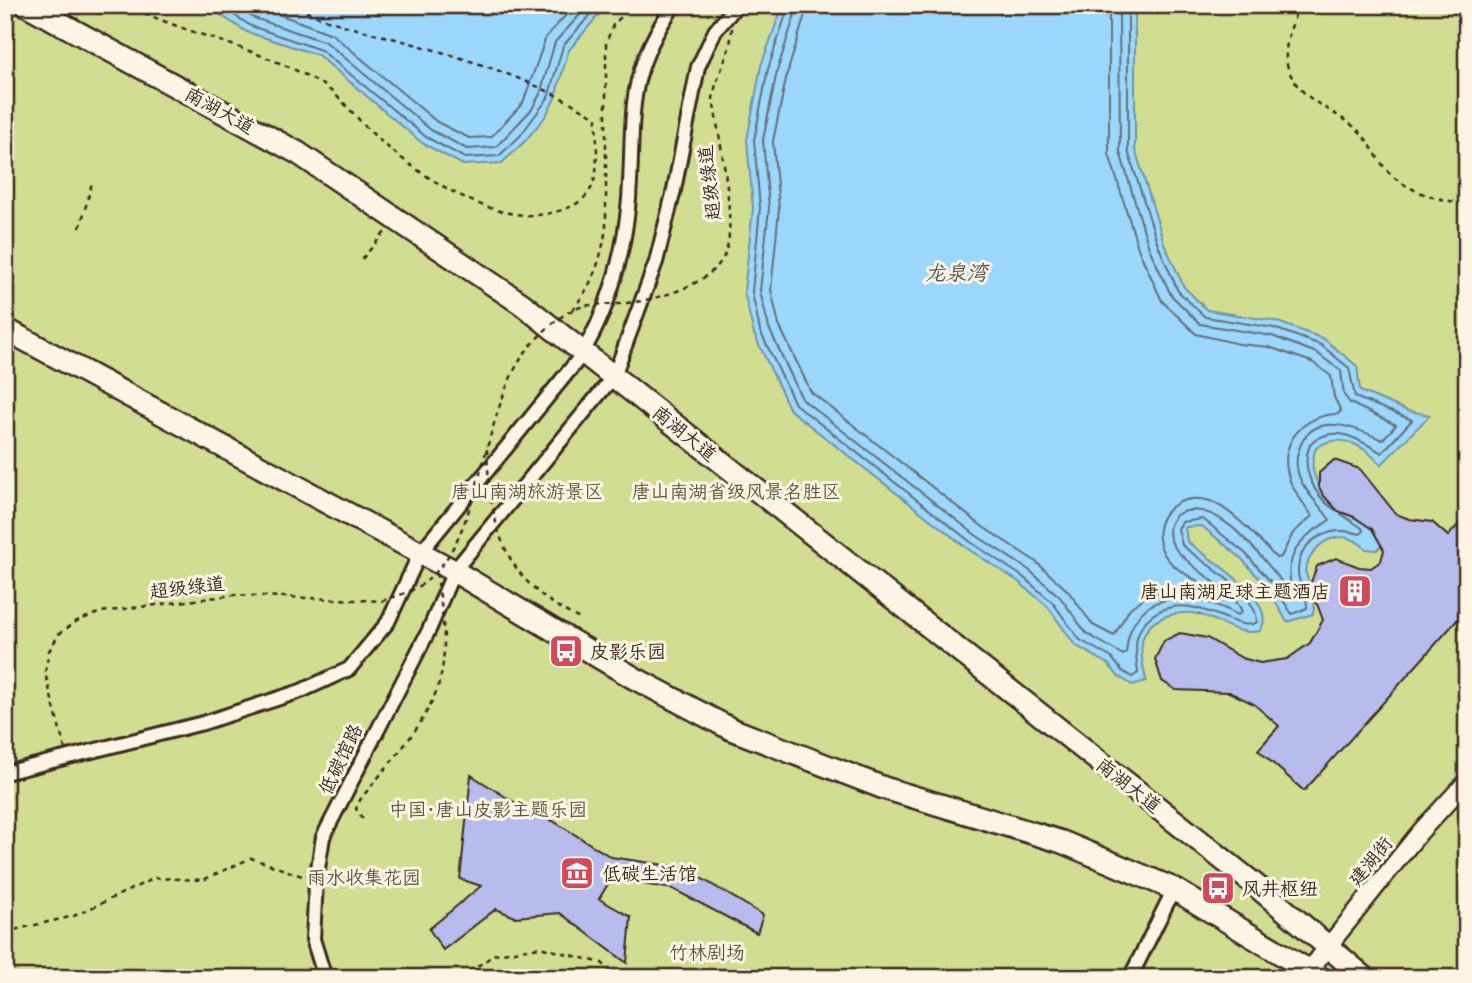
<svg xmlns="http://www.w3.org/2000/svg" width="1472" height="983" viewBox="0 0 1472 983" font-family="Mali,'LXGW WenKai TC',sans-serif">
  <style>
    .green { fill: #d1de91; stroke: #868458; stroke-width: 2 }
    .water { fill: #9cd7fd; stroke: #7592a4; stroke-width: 2 }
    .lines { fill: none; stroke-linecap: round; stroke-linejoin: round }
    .shore { stroke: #626f77; stroke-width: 2 }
    .building { fill: #b7bced; stroke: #3b2a1e; stroke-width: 2 }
    .minor-casing { stroke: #3b2a1e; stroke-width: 18 }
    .tertiary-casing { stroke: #3b2a1e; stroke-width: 21 }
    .trunk-casing { stroke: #3b2a1e; stroke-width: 26 }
    .path { stroke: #3b2a1e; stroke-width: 2.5; stroke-dasharray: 5 5; stroke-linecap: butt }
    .minor { stroke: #fcf5e5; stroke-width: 12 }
    .tertiary { stroke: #fcf5e5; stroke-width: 16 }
    .trunk { stroke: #fcf5e5; stroke-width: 21 }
    .path-bridge { stroke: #3b2a1e; stroke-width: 2.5; stroke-dasharray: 5 5; stroke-linecap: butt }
    .labels { text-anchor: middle; stroke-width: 6; stroke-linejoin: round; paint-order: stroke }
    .street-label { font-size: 19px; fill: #3b2a1e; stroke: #fcf5e5 }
    .park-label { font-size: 19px; fill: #60573b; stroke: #fcf5e5 }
    .poi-label { font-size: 19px; fill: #3b2a1e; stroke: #fcf5e5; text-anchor: start }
    .water-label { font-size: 21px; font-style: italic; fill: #535556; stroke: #fcf5e5 }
  </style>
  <rect width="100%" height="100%" fill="#fcf5e5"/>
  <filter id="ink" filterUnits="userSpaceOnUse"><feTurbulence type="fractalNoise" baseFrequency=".0143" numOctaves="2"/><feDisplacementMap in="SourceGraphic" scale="14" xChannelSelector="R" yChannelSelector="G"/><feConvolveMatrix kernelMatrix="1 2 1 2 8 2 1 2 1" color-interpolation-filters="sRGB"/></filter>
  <g filter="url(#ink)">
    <rect class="green" x="5" y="5" width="1462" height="973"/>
    <g class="water">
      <polygon points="205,5 607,5 569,50 554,100 545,117 525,141 502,163 463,165 422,143 318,55 247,32"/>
      <path d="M783,5H1135V149L1164,243L1184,287L1207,310L1275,321L1324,339L1357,366L1360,391L1408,411L1430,415L1381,465C1365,446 1340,431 1316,448C1297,496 1361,507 1375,530C1378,534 1379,540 1381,545L1377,550L1366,549C1341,524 1312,542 1305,571L1315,601L1313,614L1287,622L1267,587L1241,558L1202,526L1185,527L1187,541C1206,558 1281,600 1260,631C1236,636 1220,620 1198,614C1179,610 1150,616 1143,638C1139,651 1144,668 1146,681L1132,685L1118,676L1108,664L1075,645L1048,607L1019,582L968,549L790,410L754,334L744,292L753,208L747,140L761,66Z"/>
    </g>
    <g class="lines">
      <g class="shore">
        <polyline points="218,5 251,26 321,50 426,137 465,158 499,156 520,136 548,98 563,46 599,5"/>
        <polyline points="234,5 254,18 326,42 431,130 467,149 496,147 532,109 540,94 555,42 589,5"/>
        <polyline points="254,5 332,34 437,122 469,138 491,137 523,103 546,37 575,5"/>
        <path d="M789,5L768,69L754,140L760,208L752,292L760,331L795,404L972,543L1023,577L1053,603L1080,640L1112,658L1122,671L1132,677L1138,673C1135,650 1132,629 1154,614C1193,588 1239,636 1257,622C1257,592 1202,563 1182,545L1178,529L1182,522L1203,519L1246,554L1272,583L1292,614L1307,608C1308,595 1297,584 1298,570C1300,537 1333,525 1360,534L1363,532L1362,528L1341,514"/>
        <path d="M798,5L777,71L763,140L769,208L760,291L769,328L802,399L977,536L1029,570L1060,597L1086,633L1123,655L1126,653C1131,587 1192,589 1238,615L1242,612C1231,580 1144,553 1176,515C1213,494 1254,548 1275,573C1280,579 1283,586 1289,589C1292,582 1288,574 1290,566C1295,540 1311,533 1330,520C1320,505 1305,493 1299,476C1295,465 1296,455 1301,444C1316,410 1359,429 1382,440L1396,425L1350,403L1344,395L1341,371L1317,353L1272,336L1200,324L1171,295L1149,248L1120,152L1119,5"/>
        <path d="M808,5L787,74L773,141L779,209L771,290L779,325L811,392L983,527L1035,561L1068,591L1093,625L1114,636L1130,608L1148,595L1175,587L1198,586V581C1186,575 1171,566 1164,554C1146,521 1176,490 1210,501C1232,509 1261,541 1276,558L1281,557L1293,533L1312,516C1304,503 1294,493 1289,478C1277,443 1304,414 1338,414L1341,411L1334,397L1331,376L1312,362L1269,347L1239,344L1196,334L1162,301L1139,251L1109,154V5"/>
        <path d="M1128,5V151L1158,245L1178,291L1205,317L1274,328L1321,345L1349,368L1355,397L1412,420L1382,453C1359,440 1337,423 1311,443C1299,467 1314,496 1335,510"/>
      </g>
    </g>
    <g class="building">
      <polygon points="1334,460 1360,469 1396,514 1409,519 1432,522 1448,536 1467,515 1467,609 1304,791 1258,750 1279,726 1254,704 1229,692 1176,690 1162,681 1155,659 1164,641 1180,633 1207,638 1242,658 1260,663 1287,659 1310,643 1323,620 1310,585 1317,566 1336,558 1359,567 1371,568 1381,561 1384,550 1372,529 1354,517 1338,511 1323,495 1319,487 1319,473"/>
      <polygon points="471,775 536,816 553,821 611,857 684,868 763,915 757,933 673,889 611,879 599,899 631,917 627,963 560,913 515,917 496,909 443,950 429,929 481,886 460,879"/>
    </g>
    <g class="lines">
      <g class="minor-casing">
        <g id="minor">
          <path d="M5,773L203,723L301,691L349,669L388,622L420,553L577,361C608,315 624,255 629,199C635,117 623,78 674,5"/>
          <polyline points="325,978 313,939 316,881 323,837 429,630 454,571 614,376 656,262 674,190 698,67 715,31 737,5"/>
          <polyline points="1130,978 1174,889"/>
        </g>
      </g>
      <g class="tertiary-casing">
        <polyline id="tertiary" points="1310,969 1420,832 1467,781"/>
      </g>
      <g class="trunk-casing">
        <g id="trunk">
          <polyline points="27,5 298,153 522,304 1254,884 1365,978"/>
          <polyline points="5,329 454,571 634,678 731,729 884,788 1062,842 1174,889 1321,978"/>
        </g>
      </g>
      <g class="path">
        <path d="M126,5C190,36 262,48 323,85C341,97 356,118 372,133C412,171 489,224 545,214C608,203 595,170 597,118C540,82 477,62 414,44C372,32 331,25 292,5"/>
        <path d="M1298,5C1293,25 1281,48 1288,68C1300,103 1336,109 1360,132C1373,146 1381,168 1396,179C1418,195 1441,200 1467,204"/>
        <polyline points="80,228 92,183"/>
        <polyline points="362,259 385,232"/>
        <path d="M572,310C593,285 601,260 606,228V43L613,25L633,5"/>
        <polyline points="5,932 74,916 155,878 203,880 251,858 302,876"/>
        <polyline points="461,978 495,954 540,947 602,963 618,978"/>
      </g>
      <use href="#minor" class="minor"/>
      <use href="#tertiary" class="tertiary"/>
      <use href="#trunk" class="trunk"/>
      <g class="path-bridge">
        <path d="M487,449C490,530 504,583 582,620"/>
        <path d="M65,749L45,673L49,651L59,634L77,621L101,612L234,595L382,601C396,596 409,593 421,585C483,544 480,411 527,350C538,336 558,316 575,309C590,303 602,305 617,304C650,302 715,286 726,251C737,218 718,134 713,98C717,72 732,53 732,27"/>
        <path d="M363,819L356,809L360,800C386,766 422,731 437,689C450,653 442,608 436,571"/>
      </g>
    </g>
  </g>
  <defs>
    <g id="building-square" transform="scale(1.75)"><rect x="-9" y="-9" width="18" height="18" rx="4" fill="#d1495b" stroke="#fcf5e5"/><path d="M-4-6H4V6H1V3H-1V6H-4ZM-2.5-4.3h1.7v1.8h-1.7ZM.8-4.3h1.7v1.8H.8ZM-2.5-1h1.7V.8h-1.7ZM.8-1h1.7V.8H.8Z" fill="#fff"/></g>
    <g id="bus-square" transform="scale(1.75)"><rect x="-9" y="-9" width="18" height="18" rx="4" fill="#d1495b" stroke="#fcf5e5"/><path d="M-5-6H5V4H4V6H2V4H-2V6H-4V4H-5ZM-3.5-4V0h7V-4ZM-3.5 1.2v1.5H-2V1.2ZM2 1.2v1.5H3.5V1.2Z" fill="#fff"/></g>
    <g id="museum-square" transform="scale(1.75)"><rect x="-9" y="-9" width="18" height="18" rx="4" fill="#d1495b" stroke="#fcf5e5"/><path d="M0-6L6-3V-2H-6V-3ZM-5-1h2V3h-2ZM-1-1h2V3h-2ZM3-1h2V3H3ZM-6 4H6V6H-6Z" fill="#fff"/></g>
  </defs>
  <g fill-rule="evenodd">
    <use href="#building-square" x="1355" y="591"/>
    <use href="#bus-square" x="566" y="651"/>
    <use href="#museum-square" x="577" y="873"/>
    <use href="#bus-square" x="1218" y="888"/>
  </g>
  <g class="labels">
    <g class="street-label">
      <text transform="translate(220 110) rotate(29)" y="7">南湖大道</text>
      <text transform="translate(709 183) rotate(-97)" y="7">超级绿道</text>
      <text transform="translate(685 433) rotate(39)" y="7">南湖大道</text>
      <text transform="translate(187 587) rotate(-7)" y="7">超级绿道</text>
      <text transform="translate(340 759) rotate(-64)" y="7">低碳馆路</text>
      <text transform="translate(1129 785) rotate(38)" y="7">南湖大道</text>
      <text transform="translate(1370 861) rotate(-51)" y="7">建湖街</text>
    </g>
    <g class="park-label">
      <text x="527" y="498">唐山南湖旅游景区</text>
      <text x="736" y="498">唐山南湖省级风景名胜区</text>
      <text x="488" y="816">中国·唐山皮影主题乐园</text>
      <text x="364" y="884">雨水收集花园</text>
      <text x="707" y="959">竹林剧场</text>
    </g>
    <g class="poi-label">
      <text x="1330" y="598" text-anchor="end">唐山南湖足球主题酒店</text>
      <text x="590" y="658">皮影乐园</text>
      <text x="602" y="880">低碳生活馆</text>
      <text x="1242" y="895">风井枢纽</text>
    </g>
    <g class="water-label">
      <text x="956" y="280">龙泉湾</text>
    </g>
  </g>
  <rect width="1472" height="983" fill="none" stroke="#fcf5e5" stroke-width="28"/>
  <rect x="14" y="14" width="1444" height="955" fill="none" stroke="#3b2a1e" stroke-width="2.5" filter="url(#ink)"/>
</svg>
